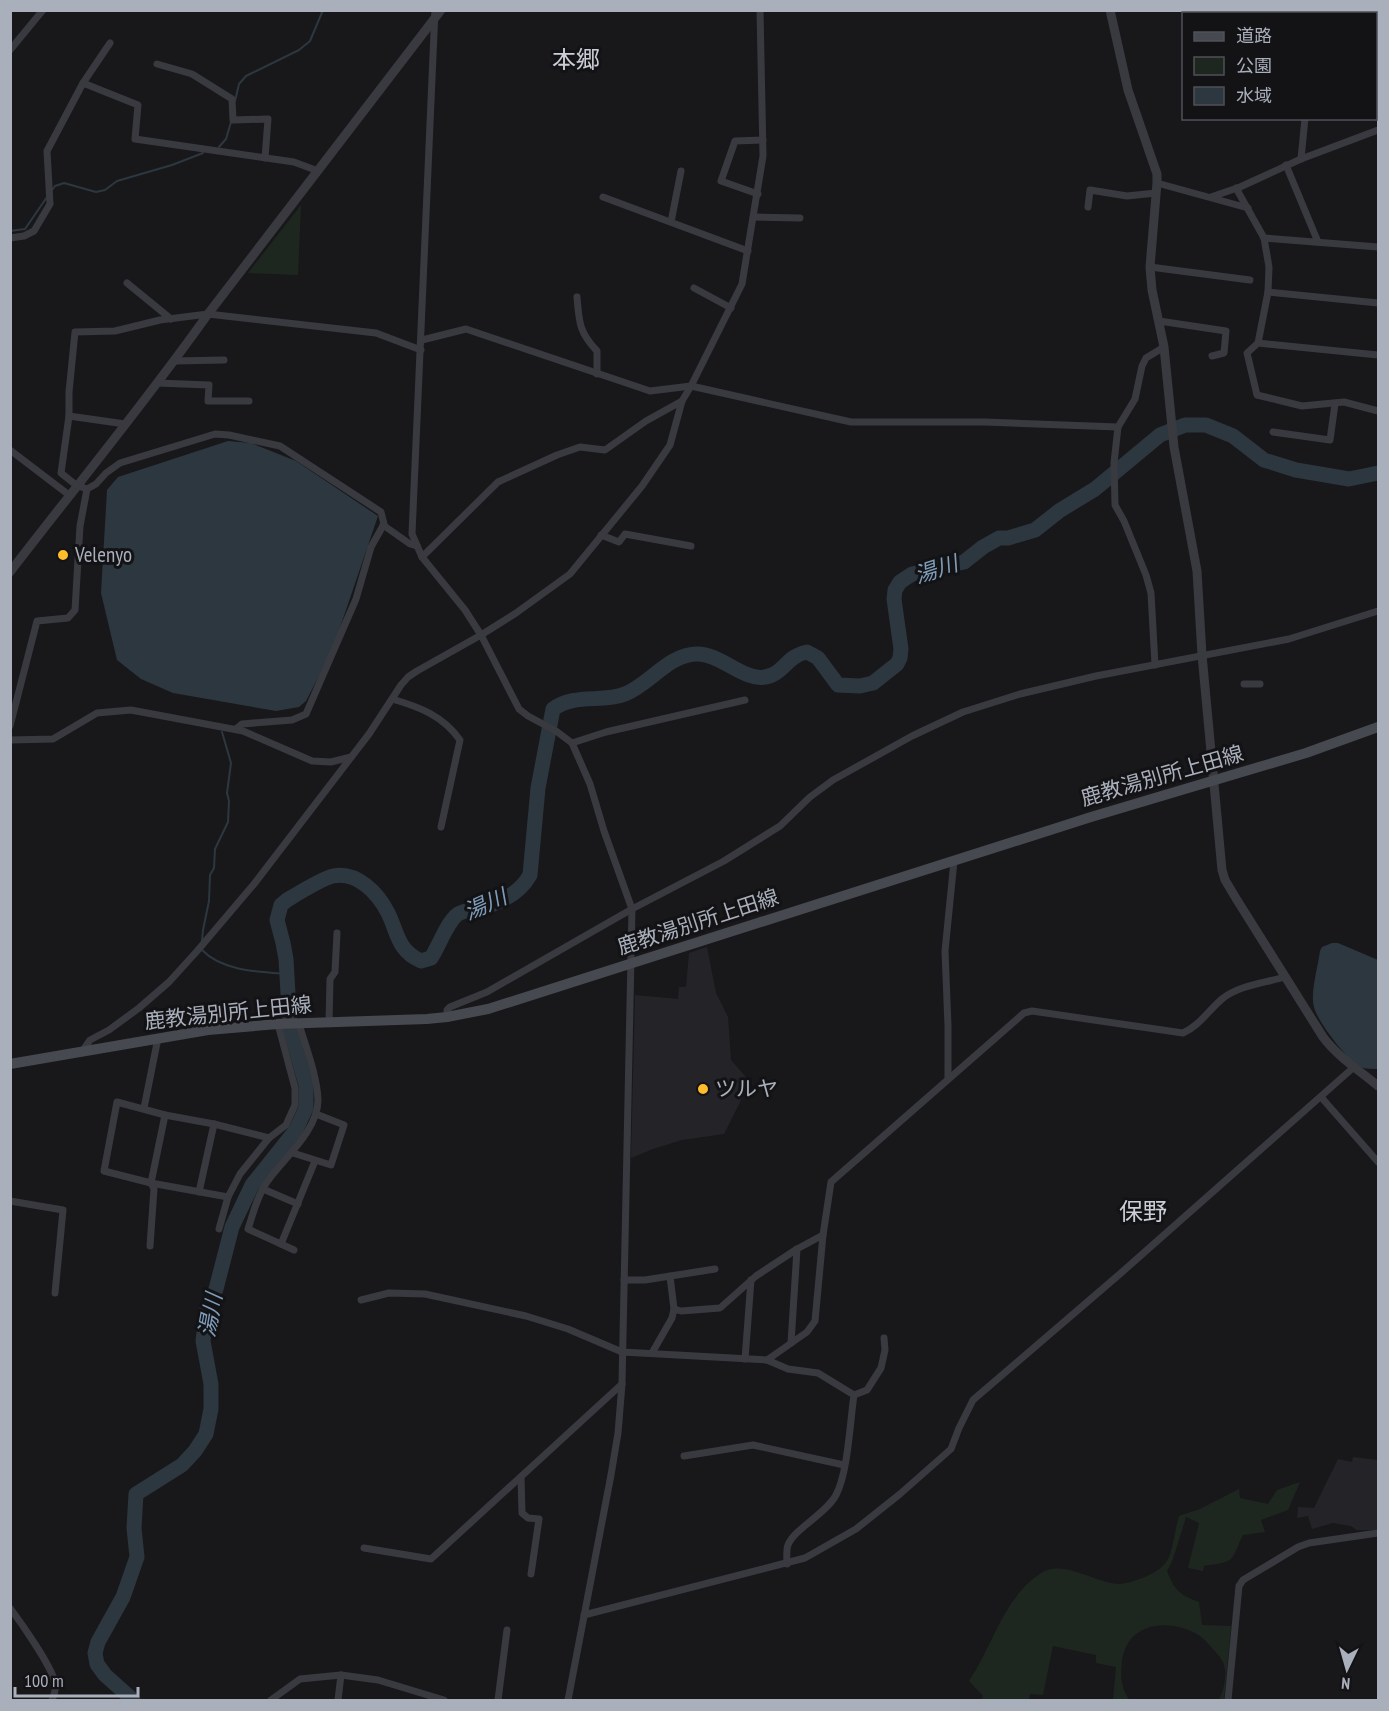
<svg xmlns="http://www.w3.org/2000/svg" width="1389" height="1711" viewBox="0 0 1389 1711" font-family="'PT Sans Narrow','Noto Sans JP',sans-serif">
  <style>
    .built { fill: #242428 }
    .green { fill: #1e271f }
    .water { fill: #2d3740 }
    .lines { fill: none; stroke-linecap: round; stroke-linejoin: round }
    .stream { stroke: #2d3740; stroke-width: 2 }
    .river { stroke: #2d3740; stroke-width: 15 }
    .minor { stroke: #393a40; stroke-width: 7 }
    .tertiary { stroke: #393a40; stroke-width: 9 }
    .secondary { stroke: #474950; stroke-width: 10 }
    .poi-dot { fill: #ffbd2c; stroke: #131316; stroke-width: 2 }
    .labels { text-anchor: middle; stroke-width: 6; stroke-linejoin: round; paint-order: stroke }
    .poi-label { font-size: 21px; fill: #aaafbc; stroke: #131316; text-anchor: start }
    .street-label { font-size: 21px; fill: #aaafbc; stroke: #131316 }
    .water-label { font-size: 22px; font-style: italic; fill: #7f9cb9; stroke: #131316 }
    .quarter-label { font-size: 24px; fill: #cbced7; stroke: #131316 }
  </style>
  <rect width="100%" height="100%" fill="#18181b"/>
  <g class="built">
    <polygon points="707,947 716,993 728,1017 731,1060 750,1082 724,1134 682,1140 653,1149 631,1158 635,995 678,999 679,987 686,987 689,953"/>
    <polygon points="1353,1457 1378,1460 1378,1530 1357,1530 1351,1526 1333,1523 1312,1529 1308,1516 1297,1518 1298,1507 1314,1508 1338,1459 1352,1462"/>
  </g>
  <g class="green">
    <polygon points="301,205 298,275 248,273"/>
    <path d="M1300,1482L1288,1510L1261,1520L1265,1532L1243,1535C1239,1542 1236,1553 1232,1558C1227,1564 1212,1564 1204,1566L1203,1571L1188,1568L1199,1523L1186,1517L1173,1559L1167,1571C1174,1590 1180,1595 1199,1602L1202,1625L1231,1626L1224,1700H1219C1223,1691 1226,1681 1225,1669C1224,1661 1219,1656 1214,1650C1209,1645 1204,1638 1197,1634C1168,1618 1127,1622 1122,1661C1120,1678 1121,1686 1129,1700H1113L1116,1667L1096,1663V1655L1053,1646L1043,1695L1030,1694L1029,1700H981L983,1696L969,1681C993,1646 1004,1595 1043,1572C1064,1560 1096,1583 1118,1584C1127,1584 1137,1580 1145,1577C1154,1573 1165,1567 1169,1557C1174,1544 1175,1529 1179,1516L1200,1509L1239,1489L1240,1498L1268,1504L1277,1490Z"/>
  </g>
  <g class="water">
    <polygon points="228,441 251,443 296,461 378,516 332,651 306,701 299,707 276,711 173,693 141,679 117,660 101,593 107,490 118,477"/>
    <path d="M1332,943H1338L1378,960V1069C1372,1069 1365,1069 1360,1067C1348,1061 1317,1021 1314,1007C1310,993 1318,967 1320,951L1322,947Z"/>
  </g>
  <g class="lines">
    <g class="stream">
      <polyline points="235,101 239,84 246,76 299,50 310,41 323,10"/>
      <polyline points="219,147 226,139 231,122"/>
      <polyline points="52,190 55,186 64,183 96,192 105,190 117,181 172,165 203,153"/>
      <polyline points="10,231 25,229 47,197"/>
      <polyline points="202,941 203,930 209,901 210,875 214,868 215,849 228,822 229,801 227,793 231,763 222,732"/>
      <path d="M202,950C222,971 259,972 287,974"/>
    </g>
    <path class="river" d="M133,1700L105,1675L97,1664L95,1653L98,1642L123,1597L137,1557L134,1528L136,1494L182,1465L195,1451L206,1434L211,1409V1384L203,1341L207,1309L216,1289L232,1227L252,1185L296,1130L306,1108V1085L290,1028L286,959L283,943L277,920L281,905L287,900C297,894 323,878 333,876C357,871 378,893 388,913C398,933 397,950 421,961L431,958C439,946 447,922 458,914C464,910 473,910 480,908C500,903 520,893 530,875L538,788L553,709C574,693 602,703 625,694C650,684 668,655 696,654C720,653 743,681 765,677C784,674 786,656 807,652L818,658L838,685L860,686L873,683L897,664L900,658L901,649L894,599L895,590L900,582L912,574L964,562L983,547L999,538H1008L1035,530L1059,511L1095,489L1160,435L1185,425H1206L1233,436L1264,460L1296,470L1349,479L1378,473"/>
    <g class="minor">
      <polyline points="435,10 412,534 422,557 465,610 481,635 519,709 528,716 556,731 572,743 590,784 604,831 632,909 622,1384 618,1433 611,1475 568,1700"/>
      <polyline points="10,50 43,10"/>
      <polyline points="157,64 192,74 232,99 233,120 268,119 265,158"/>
      <polyline points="1376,72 1378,71"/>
      <polyline points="83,83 138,105 135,139 294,162 318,171"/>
      <polyline points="1301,159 1305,118"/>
      <polyline points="1286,165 1318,242"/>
      <polyline points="1157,183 1248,208"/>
      <polyline points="1236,188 1264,238 1269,267 1268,292 1258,343 1247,353 1257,395 1302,406 1344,402 1378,411"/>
      <polyline points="758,194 721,181 735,141 763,140"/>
      <polyline points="603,197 748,251"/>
      <polyline points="1211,197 1240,187 1301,159 1378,130"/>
      <polyline points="1088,207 1090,190 1127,196 1156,193"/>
      <polyline points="754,217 800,218"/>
      <polyline points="671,222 681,171"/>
      <polyline points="10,238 24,236 34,231 50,204 47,151 83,83 110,43"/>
      <polyline points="1264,238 1378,247"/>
      <polyline points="1150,267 1250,280"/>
      <polyline points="127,283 171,319"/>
      <polyline points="694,288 731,308"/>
      <polyline points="1268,292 1378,303"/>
      <path d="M577,297C579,322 579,332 597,351V374"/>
      <polyline points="1159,321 1226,331 1224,353 1212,356"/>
      <polyline points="422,340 466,329 650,391 691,386 851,422 985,422 1118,427"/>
      <polyline points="1258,343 1378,355"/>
      <polyline points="175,361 224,360"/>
      <polyline points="157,383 209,385 208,401 249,401"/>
      <polyline points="125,424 69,416 69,392 75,332 115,331 160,320 208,314 376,333 421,350"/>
      <polyline points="1273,432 1330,440 1335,404"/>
      <polyline points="10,450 69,495"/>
      <polyline points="87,489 96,484 106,473 120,463 215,434 229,435 280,446 381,512 384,524 371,547 356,599 306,714 292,720 242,724 236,729"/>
      <polyline points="383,525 410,544 417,546"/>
      <polyline points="601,535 619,542 625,534 691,546"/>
      <polyline points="422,557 498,482 557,455 580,447 605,450 646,421 682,401"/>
      <polyline points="1155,665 1151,593 1146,575 1124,521 1115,505 1114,463 1118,427 1135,399 1142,366 1146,358 1164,347"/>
      <polyline points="1244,684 1260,684"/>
      <path d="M392,699C420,707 443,716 460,740L441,827"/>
      <polyline points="10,726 37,621 68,618 75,610 80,526 87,489 76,485 61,473 69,416"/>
      <polyline points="10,740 53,739 97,713 131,710 243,731 312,761 331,762 351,757"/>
      <polyline points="572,743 606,732 745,700"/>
      <polyline points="447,1017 447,1010 450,1007 487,992 632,909 724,861 780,826 810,797 833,780 912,736 963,712 1020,694 1096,676 1289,639 1378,611"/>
      <polyline points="329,1023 330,979 335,972 337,933"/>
      <polyline points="82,1052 90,1040 109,1030 139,1008 169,982 198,950 254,884 369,734 401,685 408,677 417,671 481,635 516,613 570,574 642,486 670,445 682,401 691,386 742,284 763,156 760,10"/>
      <polyline points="948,1079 948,1026 945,951 954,861"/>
      <polyline points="1321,1097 1378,1162"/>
      <polyline points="144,1108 158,1038"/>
      <polyline points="293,1153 331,1165 344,1125 316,1114"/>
      <polyline points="263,1189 298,1204"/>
      <polyline points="199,1192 214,1124"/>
      <polyline points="228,1197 151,1183 104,1171 117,1102 165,1115 214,1124 269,1138"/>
      <polyline points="10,1201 63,1210 55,1293"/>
      <polyline points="219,1229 228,1197 240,1174 269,1138 286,1125 295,1105 295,1088 278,1024"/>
      <polyline points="281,1244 315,1161"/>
      <polyline points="150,1246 154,1189 151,1183 165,1115"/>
      <path d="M294,1250L248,1229C253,1214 257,1196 267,1182C283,1159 318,1131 318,1100C317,1075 306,1048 299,1024"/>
      <polyline points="670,1276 674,1309"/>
      <polyline points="624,1280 645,1280 715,1269"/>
      <path d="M361,1300L389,1293L425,1294L526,1316L568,1329L622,1352L767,1360L788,1369L818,1373L854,1395C850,1421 848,1473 836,1495C826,1514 794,1529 788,1545C786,1550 787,1558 787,1564"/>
      <polyline points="791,1343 797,1249"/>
      <polyline points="652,1353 672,1318 674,1309 681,1311 720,1308 756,1276 797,1249 823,1235"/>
      <polyline points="745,1359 751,1280"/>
      <path d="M767,1360L807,1332L815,1321L823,1235L831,1182L1024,1013L1032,1011L1183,1033C1199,1026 1209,1010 1222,999C1239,985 1265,983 1285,977"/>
      <polyline points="854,1395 867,1390 881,1368 885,1350 884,1338"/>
      <polyline points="684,1456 753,1445 844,1465"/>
      <polyline points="521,1477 522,1513 528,1518 539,1519 531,1574"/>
      <polyline points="364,1548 431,1559 622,1384"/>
      <path d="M10,1608C22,1624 50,1664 55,1682C57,1688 54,1695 52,1700"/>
      <polyline points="584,1615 805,1558 856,1529 900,1494 951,1449 959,1428 973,1400 1121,1273 1354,1067"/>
      <polyline points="271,1700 300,1679 341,1675 378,1680 444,1700"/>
      <polyline points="338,1700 341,1675"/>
      <polyline points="498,1700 507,1630"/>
      <polyline points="1228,1700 1239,1586 1243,1580 1298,1547 1309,1543 1378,1533"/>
    </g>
    <g class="tertiary">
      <path d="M1110,10L1128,90L1157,174V183L1150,267L1152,290L1164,347L1174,447L1197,571L1202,655L1222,870L1225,880L1237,900L1323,1037C1338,1057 1359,1070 1378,1086"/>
      <path d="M10,572C76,486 145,403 208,314L441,10"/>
    </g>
    <polyline class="secondary" points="10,1064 208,1030 278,1024 427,1019 447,1017 488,1009 1091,817 1306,753 1378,727"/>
  </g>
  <g class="poi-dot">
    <circle cx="63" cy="555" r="6"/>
    <circle cx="703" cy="1089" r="6"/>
  </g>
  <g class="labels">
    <g class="poi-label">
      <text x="75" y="562">Velenyo</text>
      <text x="715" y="1096">ツルヤ</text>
    </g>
    <g class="street-label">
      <text transform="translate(1162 776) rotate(-16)" y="7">鹿教湯別所上田線</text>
      <text transform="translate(698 922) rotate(-18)" y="7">鹿教湯別所上田線</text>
      <text transform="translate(228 1013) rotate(-6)" y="7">鹿教湯別所上田線</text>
    </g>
    <g class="water-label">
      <text transform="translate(936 569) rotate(-18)" y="8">湯川</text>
      <text transform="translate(485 904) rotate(-24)" y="8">湯川</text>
      <text transform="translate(210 1315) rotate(-80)" y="8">湯川</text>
    </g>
    <g class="quarter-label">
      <text x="576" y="68">本郷</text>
      <text x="1143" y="1220">保野</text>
    </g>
  </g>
  <rect width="1389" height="1711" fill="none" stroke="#aaafbc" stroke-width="24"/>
  <rect x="1182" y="12" width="195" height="108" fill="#131316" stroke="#4f5158" stroke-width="1.5"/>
  <rect x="1194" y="32" width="30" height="9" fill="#474950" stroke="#4f5158" stroke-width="1.5"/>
  <text x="1236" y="42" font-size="18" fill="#aaafbc">道路</text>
  <rect x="1194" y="57" width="30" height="18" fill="#1e271f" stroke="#4f5158" stroke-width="1.5"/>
  <text x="1236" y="72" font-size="18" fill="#aaafbc">公園</text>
  <rect x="1194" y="87" width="30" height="18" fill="#2d3740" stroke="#4f5158" stroke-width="1.5"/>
  <text x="1236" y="102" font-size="18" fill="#aaafbc">水域</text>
  <g transform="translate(1347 1669) rotate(185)" stroke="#131316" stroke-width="4.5" paint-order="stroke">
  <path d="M0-4.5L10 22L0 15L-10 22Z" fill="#aaafbc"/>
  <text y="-9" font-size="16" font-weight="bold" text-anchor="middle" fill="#aaafbc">N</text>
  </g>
  <path d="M15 1687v9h123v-9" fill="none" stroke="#aaafbc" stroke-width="3"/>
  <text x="24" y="1687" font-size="18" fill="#aaafbc" stroke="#131316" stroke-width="4.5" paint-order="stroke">100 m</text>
</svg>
